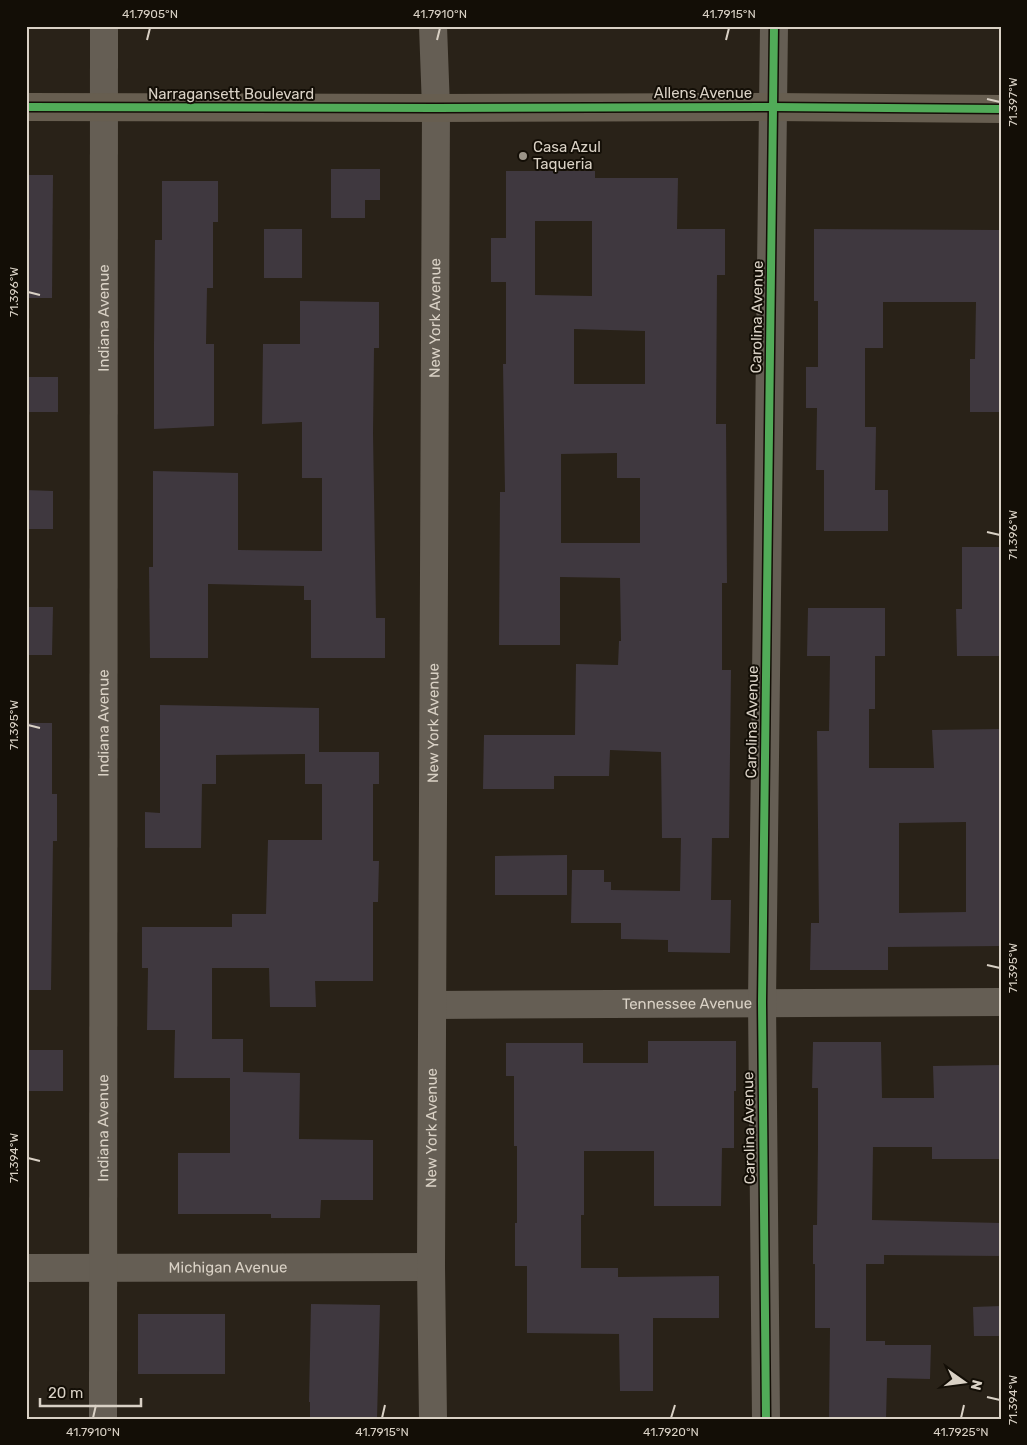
<svg xmlns="http://www.w3.org/2000/svg" width="1027" height="1445" viewBox="0 0 1027 1445" font-family="Rubik,sans-serif">
  <style>
    .building { fill: #3f383f; fill-rule: evenodd }
    .lines { fill: none; stroke-linecap: round; stroke-linejoin: round }
    .minor { stroke: #655e54; stroke-width: 28 }
    .primary { stroke: #675e50; stroke-width: 28 }
    .cycleway-casing { stroke: #130e06; stroke-width: 11 }
    .cycleway { stroke: #51ab58; stroke-width: 8 }
    .ticks { fill: none; stroke: #d9d1c5; stroke-width: 2 }
    .poi-dot { fill: #9b9488; stroke: #130e06; stroke-width: 2 }
    .labels { text-anchor: middle; stroke-width: 4; stroke-linejoin: round; paint-order: stroke }
    .street-label { font-size: 15px; fill: #d9d1c5; stroke: #130e06 }
    .poi-label { font-size: 15px; fill: #d9d1c5; stroke: #130e06; text-anchor: start }
    .neatline { fill: none; stroke: #d9d1c5; stroke-width: 2 }
    .ticks-label { font-size: 12px; text-anchor: middle; fill: #d9d1c5 }
  </style>
  <rect width="100%" height="100%" fill="#292218"/>
  <g class="building">
    <polygon points="331,169 380,169 380,200 365,200 365,218 331,218"/>
    <path d="M506,171H595V178H678L677,229H725V275H717L716,424H726L727,583H722V670H731L729,838H712L711,900H731L730,953L668,952V940L621,939V923H571L572,870H604V882H611V890L680,891L681,838H662L661,752L610,750L609,776H554V789H483L484,735H575L576,664L618,665L619,641H621L620,578L560,577V645H499L500,492H505L503,364H506V282H491V238H506ZM535,221H592V296L535,295ZM574,329L645,331V384H574ZM617,453V478H640V543H561V454Z"/>
    <polygon points="26,175 53,175 52,298 26,298"/>
    <polygon points="162,181 218,181 218,222 213,222 213,288 207,288 206,344 214,344 214,426 154,429 154,344 155,240 162,240"/>
    <rect x="264" y="229" width="38" height="49"/>
    <polygon points="814,229 1001,230 1001,412 970,412 970,359 975,359 976,302 883,302 883,348 865,348 865,427 876,427 875,490 888,490 888,531 824,531 824,470 816,470 817,408 806,408 806,367 818,367 818,301 814,301"/>
    <polygon points="300,301 379,302 379,348 374,348 373,433 376,618 385,618 385,658 311,658 311,600 304,600 304,586 208,584 208,658 150,658 149,567 153,567 153,471 238,473 238,550 322,551 322,478 302,478 302,422 262,424 263,344 300,344"/>
    <rect x="26" y="377" width="32" height="35"/>
    <polygon points="26,490 53,491 53,529 26,529"/>
    <polygon points="962,547 1001,547 1001,656 957,656 956,609 962,609"/>
    <polygon points="26,607 53,607 52,655 26,655"/>
    <path d="M808,608H885V656H875V709H869V768H934L932,730L1001,729V946L888,947V970H810L811,923H819L817,731H829L830,656H807ZM966,822V912L899,913V823Z"/>
    <polygon points="160,705 319,708 319,752 379,752 379,784 373,784 373,861 379,861 378,902 373,902 373,981 315,981 316,1007 270,1007 269,968 212,968 212,1039 243,1039 243,1072 300,1073 299,1139 373,1140 373,1200 321,1200 320,1218 271,1218 271,1214 178,1214 178,1153 230,1153 230,1078 174,1078 175,1030 147,1030 148,968 142,968 142,927 232,927 232,914 266,914 268,840 322,840 322,784 305,784 305,754 216,755 216,784 202,784 201,848 145,848 145,812 160,813"/>
    <polygon points="26,723 52,723 52,794 57,794 57,841 53,841 51,990 26,990"/>
    <polygon points="567,855 567,895 495,895 495,856"/>
    <polygon points="648,1041 736,1041 736,1091 734,1091 734,1148 722,1148 721,1206 654,1206 654,1151 584,1151 584,1215 581,1215 581,1268 618,1268 618,1277 719,1276 719,1318 653,1318 653,1391 620,1391 619,1334 527,1333 527,1266 515,1266 515,1223 517,1223 517,1146 514,1146 514,1076 506,1076 506,1043 583,1043 583,1063 648,1063"/>
    <polygon points="813,1042 881,1042 882,1098 934,1098 933,1066 1001,1065 1001,1159 932,1159 932,1147 873,1147 872,1220 1001,1223 1001,1256 884,1255 884,1264 866,1264 866,1341 885,1341 885,1345 931,1345 930,1379 887,1378 886,1419 829,1419 830,1328 815,1328 815,1264 813,1264 813,1225 817,1225 818,1146 818,1088 812,1088"/>
    <rect x="26" y="1050" width="37" height="41"/>
    <polygon points="311,1304 380,1305 377,1419 310,1419 310,1402 309,1402"/>
    <polygon points="1001,1306 1001,1336 974,1336 973,1307"/>
    <rect x="138" y="1314" width="87" height="60"/>
  </g>
  <g class="lines">
    <g class="minor">
      <path id="s1" d="M433,1005L1001,1002"/>
      <path id="s2" d="M26,1268L431,1267"/>
      <path id="s3" d="M103,1419L104,26"/>
      <path id="s4" d="M433,1419L431,1267L436,108L433,26"/>
      <polyline points="766,1419 762,1002 774,26"/>
    </g>
    <polyline class="primary" points="26,107 436,108 773,107 1001,109"/>
    <g class="cycleway-casing">
      <g id="cycleway">
        <polyline points="26,107 436,108 773,107 1001,109"/>
        <polyline points="766,1419 762,1002 774,26"/>
      </g>
    </g>
    <use href="#cycleway" class="cycleway"/>
  </g>
  <path class="ticks" d="M147,40L150,28M437,40L440,28M726,40L729,28M987,99L1000,102M28,292L40,295M987,532L1000,535M28,725L40,728M987,965L1000,968M28,1158L40,1161M987,1397L1000,1400M93,1418L96,1405M382,1418L385,1405M671,1418L675,1405M961,1418L964,1405"/>
  <circle class="poi-dot" cx="523" cy="156" r="5"/>
  <g class="labels">
    <g class="street-label">
      <text x="703" y="98">Allens Avenue</text>
      <text x="231" y="99">Narragansett Boulevard</text>
      <text dy="5" stroke="none"><textPath href="#s4" startOffset="1101">New York Avenue</textPath></text>
      <text transform="translate(757 317) rotate(-89)" y="5">Carolina Avenue</text>
      <text dy="5" stroke="none"><textPath href="#s3" startOffset="1101">Indiana Avenue</textPath></text>
      <text dy="5" stroke="none"><textPath href="#s4" startOffset="696">New York Avenue</textPath></text>
      <text transform="translate(752 722) rotate(-89)" y="5">Carolina Avenue</text>
      <text dy="5" stroke="none"><textPath href="#s3" startOffset="696">Indiana Avenue</textPath></text>
      <text dy="5" stroke="none"><textPath href="#s1" startOffset="254">Tennessee Avenue</textPath></text>
      <text dy="5" stroke="none"><textPath href="#s4" startOffset="291">New York Avenue</textPath></text>
      <text dy="5" stroke="none"><textPath href="#s3" startOffset="291">Indiana Avenue</textPath></text>
      <text transform="translate(749 1128) rotate(-91)" y="5">Carolina Avenue</text>
      <text dy="5" stroke="none"><textPath href="#s2" startOffset="202">Michigan Avenue</textPath></text>
    </g>
    <g class="poi-label">
      <text x="533" y="152">Casa Azul<tspan x="533" dy="17">Taqueria</tspan></text>
    </g>
  </g>
  <rect width="1027" height="1445" fill="none" stroke="#130e06" stroke-width="55"/>
  <g transform="translate(964 1382) rotate(104)" stroke="#130e06" stroke-width="4" paint-order="stroke">
  <path d="M0-4L9 19L0 12L-9 19Z" fill="#d9d1c5"/>
  <text y="-8" font-size="14" font-weight="bold" text-anchor="middle" fill="#d9d1c5">N</text>
  </g>
  <path d="M40 1398v8h101v-8" fill="none" stroke="#d9d1c5" stroke-width="2.5"/>
  <text x="48" y="1398" font-size="15" fill="#d9d1c5" stroke="#130e06" stroke-width="4" paint-order="stroke">20 m</text>
  <rect x="28" y="28" width="972" height="1390" class="neatline"/>
  <g class="ticks-label">
    <text x="150" y="18">41.7905°N</text>
    <text x="440" y="18">41.7910°N</text>
    <text x="729" y="18">41.7915°N</text>
    <text transform="translate(1013 102) rotate(-90)" y="4">71.397°W</text>
    <text transform="translate(14 292) rotate(-90)" y="4">71.396°W</text>
    <text transform="translate(1013 535) rotate(-90)" y="4">71.396°W</text>
    <text transform="translate(14 725) rotate(-90)" y="4">71.395°W</text>
    <text transform="translate(1013 968) rotate(-90)" y="4">71.395°W</text>
    <text transform="translate(14 1158) rotate(-90)" y="4">71.394°W</text>
    <text transform="translate(1013 1400) rotate(-90)" y="4">71.394°W</text>
    <text x="93" y="1436">41.7910°N</text>
    <text x="382" y="1436">41.7915°N</text>
    <text x="671" y="1436">41.7920°N</text>
    <text x="961" y="1436">41.7925°N</text>
  </g>
</svg>
